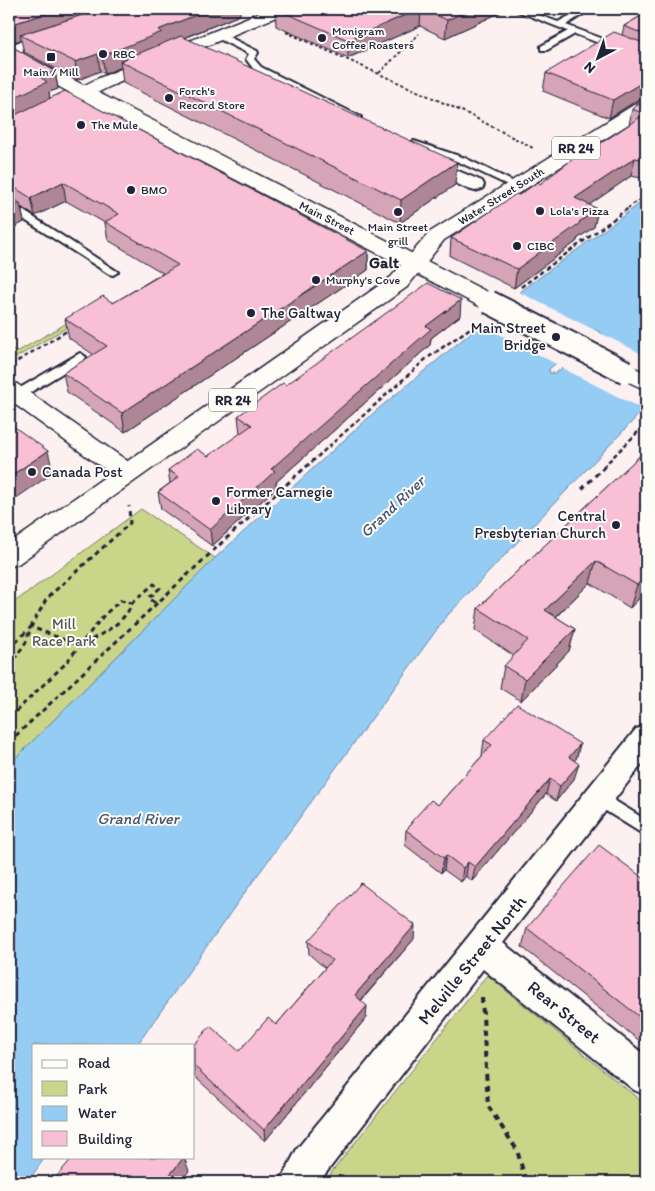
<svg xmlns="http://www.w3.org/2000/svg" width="655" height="1191" viewBox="0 0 655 1191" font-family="Itim,sans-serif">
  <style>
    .green { fill: #c9d689; stroke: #767c62 }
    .water { fill: #94ccf3; stroke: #6688a9; fill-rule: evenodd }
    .pier { fill: #fcf0f0 }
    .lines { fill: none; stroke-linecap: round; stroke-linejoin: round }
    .lane-casing { stroke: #22223b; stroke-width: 4 }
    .street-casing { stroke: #22223b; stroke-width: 4 }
    .secondary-casing { stroke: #22223b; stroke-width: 3 }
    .primary-casing { stroke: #22223b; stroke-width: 3 }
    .path-far3 { stroke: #22223b; stroke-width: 2; stroke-dasharray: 3 2.5; stroke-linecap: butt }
    .path-far2 { stroke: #22223b; stroke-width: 2.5; stroke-dasharray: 4.5 3; stroke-linecap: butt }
    .path-far1 { stroke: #22223b; stroke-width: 3; stroke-dasharray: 5 4; stroke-linecap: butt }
    .path { stroke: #22223b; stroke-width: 4; stroke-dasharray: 6 5; stroke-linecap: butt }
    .lane { fill: #fdfcf7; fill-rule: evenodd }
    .street { fill: #fdfcf7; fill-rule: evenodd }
    .secondary { fill: #fdfcf7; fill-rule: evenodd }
    .primary { fill: #fdfcf7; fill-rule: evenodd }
    .secondary-bridge-casing { stroke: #22223b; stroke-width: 26; stroke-linecap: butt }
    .secondary-bridge { stroke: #fdfcf7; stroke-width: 22 }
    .wall { fill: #d5a4b7; stroke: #22223b }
    .shaded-wall { fill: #ae8695; stroke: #22223b }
    .building { fill: #f8bfd5; stroke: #22223b }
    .poi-dot { fill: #22223b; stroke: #fdfcf7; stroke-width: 2 }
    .labels { text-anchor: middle; stroke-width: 4; stroke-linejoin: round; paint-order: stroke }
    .far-poi-label { font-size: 12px; fill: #22223b; stroke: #fdfcf7; text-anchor: start }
    .far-street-label { font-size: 12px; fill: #22223b; stroke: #fdfcf7 }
    .shield { fill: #fdfcf7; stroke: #646373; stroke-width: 1 }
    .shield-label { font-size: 14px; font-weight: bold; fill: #22223b }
    .poi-label { font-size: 15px; fill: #22223b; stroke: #fdfcf7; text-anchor: start }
    .park-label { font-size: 15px; fill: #545852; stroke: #fdfcf7 }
    .far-district-label { font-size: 16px; font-weight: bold; fill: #22223b; stroke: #fdfcf7 }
    .water-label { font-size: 16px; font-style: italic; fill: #445572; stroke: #fdfcf7 }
    .near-street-label { font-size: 18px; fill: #22223b; stroke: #fdfcf7 }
  </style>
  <rect width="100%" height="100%" fill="#fcf0f0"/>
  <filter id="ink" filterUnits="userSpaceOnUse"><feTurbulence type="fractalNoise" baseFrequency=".02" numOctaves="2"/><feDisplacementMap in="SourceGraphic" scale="10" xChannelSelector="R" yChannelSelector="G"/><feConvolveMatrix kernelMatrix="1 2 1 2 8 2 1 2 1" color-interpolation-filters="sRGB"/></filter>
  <g filter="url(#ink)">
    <g class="green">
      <polygon points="72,320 76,322 10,361 9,359 9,347 17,352"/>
      <polygon points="141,509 215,558 9,765 9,606"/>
      <polygon points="487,975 646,1105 646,1182 329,1182 331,1173"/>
    </g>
    <path class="water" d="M646,199V407L446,617L238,902L137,1045H34V1157H45L28,1182H9V765L215,558L378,409L524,289ZM596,330L603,334L556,373H550L549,369Z"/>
    <polygon class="pier" points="517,291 646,356 646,411 560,367 599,334 597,333 558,365 478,323"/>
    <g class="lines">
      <g class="lane-casing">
        <g id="lane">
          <polygon points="512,9 523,9 558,22 582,9 591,9 566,25 646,55 646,61 575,34 547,50 541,50 541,46 568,31"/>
          <polygon points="215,33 221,33 257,51 258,53 254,59 261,67 361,117 359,119 353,119 255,71 246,59 249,54 215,37"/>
          <polygon points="414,141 465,158 522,186 517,189 514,188 459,162 411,146 409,144"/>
          <polygon points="9,203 13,204 118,272 113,275 109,274 9,210"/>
          <polygon points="80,353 86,357 84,360 21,398 13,398 11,395 13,392"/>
          <polygon points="599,791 646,820 646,836 593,803 591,798 593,793"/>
        </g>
      </g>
      <g class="street-casing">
        <g id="street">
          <polygon points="112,9 128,9 129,11 115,22 9,55 9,45 103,16"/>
          <polygon points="423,156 482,181 484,185 482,189 475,191 468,189 417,165 414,161 417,157"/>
          <polygon points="646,726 646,759 503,943 646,1056 646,1095 634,1090 483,969 319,1182 280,1182 297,1149 636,729"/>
        </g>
      </g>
      <g class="secondary-casing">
        <g id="secondary">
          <polygon points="9,47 497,297 500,302 497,307 489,309 481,307 92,105 9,59"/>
          <polygon points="626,364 646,373 646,390 618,377 614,372 618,367"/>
          <polygon points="9,381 17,384 136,467 140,473 136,479 127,482 118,479 9,400"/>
        </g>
      </g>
      <g class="primary-casing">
        <g id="primary">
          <polygon points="268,9 290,9 288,12 111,86 16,133 9,135 9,122 99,78"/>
          <polygon points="646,100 646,113 444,240 407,287 18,564 9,567 9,544 391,277 430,232 640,101"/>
        </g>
      </g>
      <g class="path-far3">
        <polyline points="286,32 466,113 533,148"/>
        <polyline points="379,73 419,34"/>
        <polyline points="628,208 646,195"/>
      </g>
      <g class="path-far2">
        <polyline points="521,287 630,207"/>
        <polyline points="11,365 70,329"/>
        <polyline points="306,467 426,359 476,324"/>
        <polyline points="603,467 646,424"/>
      </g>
      <g class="path-far1">
        <polyline points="582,489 605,466"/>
        <polyline points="132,603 154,584 160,588 149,598 158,605"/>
        <polyline points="9,648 31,627 81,646"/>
        <polyline points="9,667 26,642 31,627 47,598 130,523 129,506"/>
        <path d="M9,718L65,664L104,615L121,600L132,603C124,625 100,634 81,646"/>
        <polyline points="9,742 230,535 307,466"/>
      </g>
      <polyline class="path" points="482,997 488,1106 517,1150 526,1182"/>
      <use href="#lane" class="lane"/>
      <use href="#street" class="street"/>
      <use href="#secondary" class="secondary"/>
      <use href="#primary" class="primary"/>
      <g class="secondary-bridge-casing">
        <polyline id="secondary-bridge" points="489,302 626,372"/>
      </g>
      <use href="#secondary-bridge" class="secondary-bridge"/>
    </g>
    <g class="wall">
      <polygon points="9,9 240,15 184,38 455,185 400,223 123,83 121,67 105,74 100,71 78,80 24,52 21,40 9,43"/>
      <polygon points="275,9 508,9 445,38 420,26 348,58 276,26"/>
      <polygon points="646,13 646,99 639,99 609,118 543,91 546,73 622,35 624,26"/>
      <polygon points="9,45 55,71 58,89 49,92 50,99 368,251 368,270 125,432 67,392 63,373 94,355 69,338 65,319 113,303 163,273 108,240 105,223 66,201 35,216 21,207 24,222 9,230"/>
      <polygon points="646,99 646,179 631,176 589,205 598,209 594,227 577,239 577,241 514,288 450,256 451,238 519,195 540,184 629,125 632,109"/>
      <polygon points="460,316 431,338 430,345 276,482 276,488 212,546 161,509 158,492 170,483 168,470 208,456 240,434 238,416 286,385"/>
      <polygon points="646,450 646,591 630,608 590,583 556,617 575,629 569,651 521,701 500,688 504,666 514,656 475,630 478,608"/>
      <polygon points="484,740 580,744 576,759 574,761 574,779 556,801 546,794 472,881 466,876 461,882 444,870 441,873 405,845 406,830 410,826 411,822 438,805 482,756 482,755"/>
      <polygon points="646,880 646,1046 522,947 527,928"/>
      <polygon points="414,939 361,1001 366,1018 265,1141 194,1076 194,1045 239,1051 276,1025 325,968 309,954 308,941"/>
    </g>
    <g class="shaded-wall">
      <polygon points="61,9 102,9 20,35 21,40 9,43 9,25"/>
      <polygon points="211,9 240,9 240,15 163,46 120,61 121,67 105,74 102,56 158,30"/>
      <polygon points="419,9 421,9 420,26 348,58 348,40"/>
      <polygon points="471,9 508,9 445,38 447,20"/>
      <polygon points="98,54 100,71 78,80 75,62"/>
      <polygon points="55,71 58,89 49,92 50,100 9,120 9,100 40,77"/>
      <polygon points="646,81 646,98 639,99 609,118 613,100 643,82"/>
      <polygon points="635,158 631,176 572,217 575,198"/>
      <polygon points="457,162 455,185 400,223 401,200"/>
      <polygon points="63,182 66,201 35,216 31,198"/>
      <polygon points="20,203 24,222 9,230 9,210"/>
      <polygon points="598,209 594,227 577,239 577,241 514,288 517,269 579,222"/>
      <polygon points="368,251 368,270 125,432 122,413"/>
      <polygon points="461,300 460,316 431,338 430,345 276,482 276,488 212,546 210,530 271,469 426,326"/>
      <polygon points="48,451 53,473 9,503 9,477"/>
      <polygon points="596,561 590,583 540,632 545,610"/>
      <polygon points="646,575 646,591 630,608 637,585"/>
      <polygon points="575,629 569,651 521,701 525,679"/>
      <polygon points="580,744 576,759 564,772 569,757"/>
      <polygon points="579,764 574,779 556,801 560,786"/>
      <polygon points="550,779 546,794 472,881 475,867"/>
      <polygon points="446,855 444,870 441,873 444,858"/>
      <polygon points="468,862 466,876 461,882 463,868"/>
      <polygon points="415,925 414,939 354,1008 355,995"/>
      <polygon points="367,1006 366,1018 265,1141 264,1130"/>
      <polygon points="184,1157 189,1171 180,1182 164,1182"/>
    </g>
    <g class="building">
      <polygon points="9,9 61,9 9,25"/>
      <polygon points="101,9 211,9 158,30 162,32 102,56 98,54 75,62 20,35"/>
      <polygon points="276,9 419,9 348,40"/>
      <polygon points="422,9 471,9 447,20"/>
      <polygon points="646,13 646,35 624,26"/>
      <polygon points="614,32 646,44 646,81 643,82 613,100 546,73"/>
      <polygon points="181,36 457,162 401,200 120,61"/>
      <polygon points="9,45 55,71 40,77 47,82 9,100"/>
      <polygon points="65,91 368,251 122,413 63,373 107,346 65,319 103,296 113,303 178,265 105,222 119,214 63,182 31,198 9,184 9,117 13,116"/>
      <polygon points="646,99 646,160 635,158 575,198 598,209 579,222 580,223 517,269 451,238 516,194 519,195 538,182 540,184 582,152 593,146 595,147 645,114 632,109"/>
      <polygon points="9,196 20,203 9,210"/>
      <polygon points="428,283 461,300 426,326 431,329 271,469 275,471 210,530 158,492 179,477 168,470 197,449 208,456 252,425 238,416 283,383 286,385"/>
      <polygon points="9,423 48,451 9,477"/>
      <polygon points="646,450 646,575 637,585 596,561 545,610 575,629 525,679 504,666 528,640 478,608"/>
      <polygon points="517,704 580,744 569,757 579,764 560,786 550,779 475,867 468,862 463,868 446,855 444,858 406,830 413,823 411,822 431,800 438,805 492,745 484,740"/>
      <polygon points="599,845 646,880 646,1022 527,928"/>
      <polygon points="361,883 415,925 355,995 367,1006 264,1130 194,1066 194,1045 210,1026 239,1051 268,1018 276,1025 332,960 308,941"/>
      <polygon points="73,1157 184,1157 164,1182 52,1182"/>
    </g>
  </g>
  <g class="poi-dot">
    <circle cx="322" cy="38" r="5"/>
    <circle cx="103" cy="54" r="5"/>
    <rect x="46" y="52" width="10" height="10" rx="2.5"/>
    <circle cx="169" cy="98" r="5"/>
    <circle cx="81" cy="125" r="5"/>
    <circle cx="131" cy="190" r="5"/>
    <circle cx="540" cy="211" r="5"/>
    <circle cx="398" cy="212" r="5"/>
    <circle cx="517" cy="246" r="5"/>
    <circle cx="316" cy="280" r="5"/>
    <circle cx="251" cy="313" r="5"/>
    <circle cx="556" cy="337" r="5"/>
    <circle cx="32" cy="472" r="5"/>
    <circle cx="216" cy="501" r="5"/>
    <circle cx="616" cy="525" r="5"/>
  </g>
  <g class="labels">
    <g class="far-poi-label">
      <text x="332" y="35">Monigram<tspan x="332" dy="14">Coffee Roasters</tspan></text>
      <text x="113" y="58">RBC</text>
      <text x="51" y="76" text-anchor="middle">Main / Mill</text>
      <text x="179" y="95">Forch's<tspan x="179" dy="14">Record Store</tspan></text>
      <text x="91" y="129">The Mule</text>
      <text x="141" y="194">BMO</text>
      <text x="550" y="215">Lola's Pizza</text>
      <text x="398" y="231" text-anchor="middle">Main Street<tspan x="398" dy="14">grill</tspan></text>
      <text x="527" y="250">CIBC</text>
      <text x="326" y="284">Murphy's Cove</text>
    </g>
    <g class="far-street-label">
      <text transform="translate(501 196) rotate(-32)" y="4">Water Street South</text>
      <text transform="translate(327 218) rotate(27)" y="4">Main Street</text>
    </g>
    <g class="shield">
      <rect x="552" y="136.5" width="48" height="23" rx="4"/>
      <rect x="209" y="388.5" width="48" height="23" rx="4"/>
    </g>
    <g class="shield-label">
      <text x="576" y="153">RR 24</text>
      <text x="233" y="405">RR 24</text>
    </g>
    <g class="poi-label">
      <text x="261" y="318">The Galtway</text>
      <text x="546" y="333" text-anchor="end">Main Street<tspan x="546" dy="17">Bridge</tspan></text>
      <text x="42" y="477">Canada Post</text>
      <text x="226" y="497">Former Carnegie<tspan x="226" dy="17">Library</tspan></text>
      <text x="606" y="521" text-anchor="end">Central<tspan x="606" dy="17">Presbyterian Church</tspan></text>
    </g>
    <g class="park-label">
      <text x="64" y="629">Mill<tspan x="64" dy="17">Race Park</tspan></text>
    </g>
    <g class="far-district-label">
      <text x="384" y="268">Galt</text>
    </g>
    <g class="water-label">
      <text transform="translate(392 506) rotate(-43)" y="6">Grand River</text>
      <text x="138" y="824">Grand River</text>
    </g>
    <g class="near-street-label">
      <text transform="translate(472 960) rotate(-51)" y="6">Melville Street North</text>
      <text transform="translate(564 1012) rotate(39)" y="6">Rear Street</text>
    </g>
  </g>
  <rect width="655" height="1191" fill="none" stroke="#fdfcf7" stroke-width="30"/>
  <rect x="15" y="15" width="625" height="1161" fill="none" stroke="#22223b" stroke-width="2" filter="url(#ink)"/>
  <rect x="32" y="1044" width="162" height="115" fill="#fdfcf7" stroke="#a5a5ac"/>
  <rect x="42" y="1060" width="25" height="8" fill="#fdfcf7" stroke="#a5a5ac"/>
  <text x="78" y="1068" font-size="15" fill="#22223b">Road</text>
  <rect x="42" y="1081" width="25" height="15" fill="#c9d689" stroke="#a5a5ac"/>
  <text x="78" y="1094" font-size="15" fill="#22223b">Park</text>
  <rect x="42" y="1106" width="25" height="15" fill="#94ccf3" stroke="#a5a5ac"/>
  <text x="78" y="1118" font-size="15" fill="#22223b">Water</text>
  <rect x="42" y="1131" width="25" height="15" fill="#f8bfd5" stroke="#a5a5ac"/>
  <text x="78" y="1144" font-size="15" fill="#22223b">Building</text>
  <g transform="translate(598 58) rotate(221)" stroke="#fdfcf7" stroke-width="4" paint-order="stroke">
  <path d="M0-4L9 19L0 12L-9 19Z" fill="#22223b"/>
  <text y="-8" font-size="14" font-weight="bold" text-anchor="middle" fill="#22223b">N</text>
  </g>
</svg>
